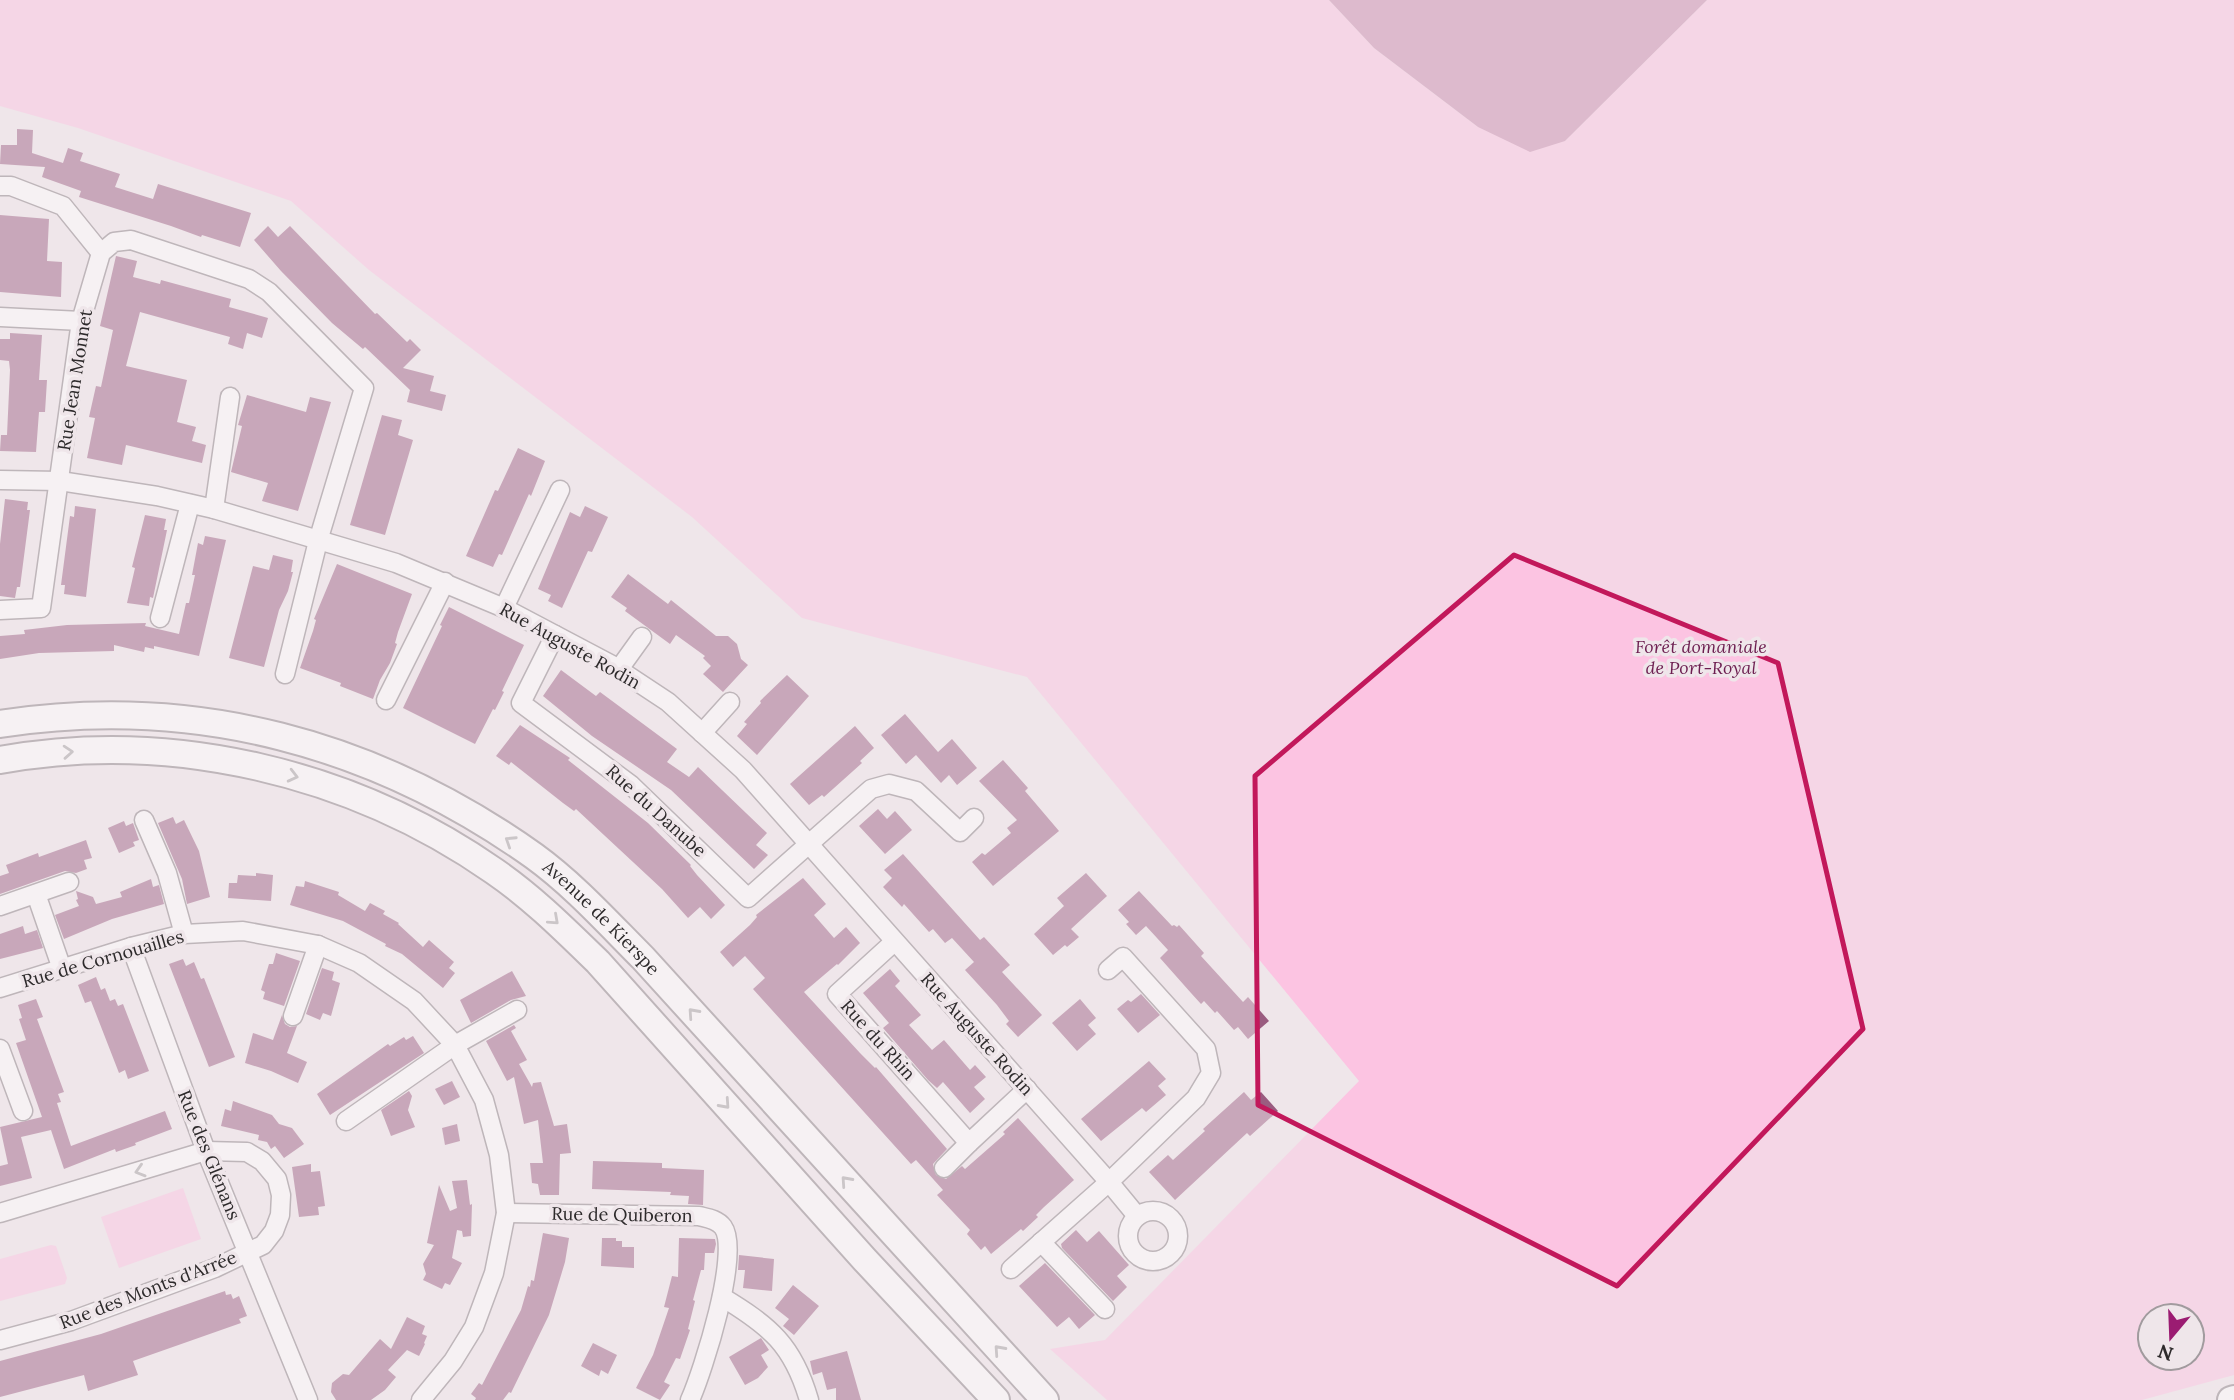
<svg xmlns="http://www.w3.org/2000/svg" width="2234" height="1400" viewBox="0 0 2234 1400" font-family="Lora,serif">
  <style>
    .green { fill: #fcc4e2; fill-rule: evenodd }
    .water { fill: #c785aa }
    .building { fill: #9a5c80 }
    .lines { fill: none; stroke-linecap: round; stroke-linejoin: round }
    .street-casing { stroke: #847c80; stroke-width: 21 }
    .secondary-casing { stroke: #847c80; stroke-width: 30 }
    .street { stroke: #fff; stroke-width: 18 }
    .secondary { stroke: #fff; stroke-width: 26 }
    .oneway { stroke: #a09fa0 }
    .marked { fill: none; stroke: #c2185b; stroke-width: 5; stroke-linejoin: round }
    .labels { text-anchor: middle; stroke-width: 7; stroke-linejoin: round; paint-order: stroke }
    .street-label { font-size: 18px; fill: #2d2a2b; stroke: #efe6ea }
    .park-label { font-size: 18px; font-style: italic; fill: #6d1f51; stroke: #efe6ea }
  </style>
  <rect width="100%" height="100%" fill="#efe6ea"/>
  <g class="green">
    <path d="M0,0H1329L1374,48L1478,127L1565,141L1707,0H2234V1375L2142,1400H1107L1050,1349L1105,1340L1359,1081L1027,677L802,618L692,517L369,270L291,201L78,128L0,106ZM2150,1316H2192V1358H2150Z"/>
    <polygon points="183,1188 201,1239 119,1268 101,1217"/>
    <polygon points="51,1245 56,1246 67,1278 65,1284 0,1301 0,1259"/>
  </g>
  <polygon class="water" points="1329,0 1707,0 1565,141 1530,152 1478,127 1374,48"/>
  <g class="building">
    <polygon points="17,129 33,130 32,153 63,163 68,148 83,153 80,161 120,174 115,187 153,199 158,184 251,213 240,247 202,235 201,237 171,226 79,197 81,191 42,177 45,167 0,164 1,145 17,145"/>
    <polygon points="0,215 49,219 47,261 62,262 61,297 0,292"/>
    <polygon points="268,226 278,237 290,226 375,314 377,313 407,342 410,339 421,350 403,368 434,376 430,391 446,395 442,411 407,402 410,390 365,347 363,349 332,323 281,271 254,240"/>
    <polygon points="116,256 137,261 133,277 160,284 161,280 231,299 229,307 268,318 262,338 247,333 243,349 228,344 230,337 140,312 126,366 187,380 177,422 196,427 192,441 206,445 202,463 126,445 122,465 87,458 95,418 89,417 96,386 101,387 113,330 100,326"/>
    <polygon points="10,333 42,335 39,380 47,380 45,412 39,412 36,452 0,451 1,435 7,435 10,370 9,361 0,360 0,339 10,339"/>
    <polygon points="247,395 306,412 310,397 331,402 298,511 262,501 268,483 231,472 242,426 238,425"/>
    <polygon points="382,415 402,420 398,435 413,440 385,535 350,525"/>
    <polygon points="518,448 545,461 531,496 529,494 502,555 499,554 493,567 466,556 495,490 498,491"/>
    <polygon points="5,499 28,502 27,510 30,510 20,587 17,587 15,598 0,596 0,544"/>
    <polygon points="75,506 96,509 86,597 64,594 65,585 61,585 70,516 74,517"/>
    <polygon points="585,506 608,517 592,552 588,551 562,608 548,601 551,595 538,589 570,512 580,517"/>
    <polygon points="145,515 166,519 164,530 167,530 153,598 150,597 149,606 127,603 135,568 132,567"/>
    <polygon points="205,536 226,540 199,656 154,646 154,649 145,647 144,652 114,645 114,651 39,653 0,659 0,636 25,634 24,630 67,625 146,623 145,626 179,634 186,603 189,603 195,575 192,575 198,543 203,545"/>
    <polygon points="273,555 293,560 291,572 293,572 288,591 279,610 264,667 229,658 253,566 269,570"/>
    <polygon points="337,564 412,594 398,632 395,643 397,644 390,663 380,680 373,699 340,686 341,683 300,668 313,631 316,620 314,619"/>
    <polygon points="628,574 668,604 671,600 716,636 728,636 737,644 741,659 748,665 723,692 703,674 711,666 703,658 705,656 676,635 670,644 625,611 627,608 611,597"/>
    <polygon points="449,607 524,645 502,691 504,692 495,710 493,709 475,744 403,708 442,626 440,625"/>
    <polygon points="561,670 596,696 600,692 677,749 667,762 689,777 698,767 767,833 756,845 768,855 754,869 671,790 592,736 543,696"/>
    <polygon points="787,675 809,696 757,755 737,736 747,724 744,722 761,703 760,701"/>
    <polygon points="905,714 938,752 952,739 977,768 957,785 949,775 941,783 916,755 906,764 881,735"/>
    <polygon points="520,725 570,758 568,760 648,823 691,865 690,866 697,875 725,905 711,919 700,907 688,918 662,889 576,809 574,811 563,803 511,762 509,765 496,756"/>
    <polygon points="855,726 874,748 860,761 862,763 824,797 822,795 809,805 790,784"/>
    <polygon points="1003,760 1028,788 1025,791 1059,831 993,886 972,862 982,853 985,855 1011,833 1007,828 1017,820 979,781"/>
    <polygon points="878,809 887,819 895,811 912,830 885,854 859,826"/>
    <polygon points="173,817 176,824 184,820 199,851 210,897 187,904 182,879 158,823"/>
    <polygon points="124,821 126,826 133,823 139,840 133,842 135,846 119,853 108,828"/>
    <polygon points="86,840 92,858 84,860 87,869 76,873 65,871 0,894 0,876 9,873 6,865 38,853 39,857"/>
    <polygon points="903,854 980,940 984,937 1010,965 1002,972 1042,1015 1018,1037 1006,1024 1009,1021 997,1005 965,970 974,962 952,938 945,943 933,929 929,932 904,904 902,907 883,887 892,878 884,870"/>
    <polygon points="256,873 273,875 271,901 228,898 229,883 237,883 238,875 256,876"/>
    <polygon points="1086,873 1107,896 1071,929 1079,937 1067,947 1065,945 1053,955 1034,934 1064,906 1057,898"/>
    <polygon points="803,878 826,904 814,915 834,938 846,927 860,943 838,965 837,964 804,992 860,1053 875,1068 876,1067 947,1149 933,1164 936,1175 946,1179 962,1166 965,1169 1005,1134 1003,1132 1018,1118 1074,1180 1044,1207 1036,1215 1038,1217 1023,1231 1021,1229 991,1254 985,1246 981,1250 967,1234 970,1230 937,1195 943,1190 916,1160 911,1164 753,989 765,978 745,956 733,967 720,952 750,925 757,917 756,915"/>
    <polygon points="151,879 153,887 159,885 164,904 112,919 64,939 55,915 79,906 76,900 78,899 76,891 93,897 96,904 122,897 120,892"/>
    <polygon points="305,881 339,892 338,895 365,911 370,903 385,911 383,914 399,923 398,924 423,947 429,940 454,962 449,968 455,973 443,988 402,954 385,946 386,944 343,921 290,905 296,886 304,887"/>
    <polygon points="1139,891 1172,926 1174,925 1177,927 1179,925 1204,953 1201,956 1243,1002 1248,997 1269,1021 1248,1039 1238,1027 1234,1030 1217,1011 1215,1013 1204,1001 1201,1004 1191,993 1160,958 1168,950 1146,926 1136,935 1126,924 1129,922 1118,910"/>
    <polygon points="23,926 25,934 37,930 43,948 0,959 0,934"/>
    <polygon points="276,953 300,961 284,1006 263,999 265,992 261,990 269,964 273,964"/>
    <polygon points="183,959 186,966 194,962 201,979 204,978 235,1057 209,1067 169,964"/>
    <polygon points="322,968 334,972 332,980 340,983 331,1016 323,1013 320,1020 306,1014"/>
    <polygon points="890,969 900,981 895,986 921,1015 909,1025 932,1050 944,1040 970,1070 975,1065 986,1077 974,1087 985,1099 970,1113 943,1082 937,1088 928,1080 883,1028 889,1023 863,993"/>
    <polygon points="512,971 526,996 511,1000 471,1023 460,1000"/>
    <polygon points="96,977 101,990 105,988 110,1001 115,999 118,1006 123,1004 149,1071 128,1079 125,1070 119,1073 91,1001 85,1003 78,985"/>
    <polygon points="1141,994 1160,1015 1138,1033 1117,1009 1128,1000 1131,1002"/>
    <polygon points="36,999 43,1017 37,1019 64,1092 58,1094 61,1102 57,1103 71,1146 165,1111 172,1129 135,1143 136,1145 116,1152 115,1149 64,1169 51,1130 21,1137 32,1178 0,1186 0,1166 8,1164 0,1127 42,1117 16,1043 26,1040 19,1019 22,1018 18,1005"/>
    <polygon points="1080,999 1096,1018 1088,1025 1096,1034 1077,1051 1052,1023"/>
    <polygon points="282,1015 285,1024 290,1027 297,1026 287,1053 307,1062 298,1083 271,1071 245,1063 253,1033 273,1040"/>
    <polygon points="514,1025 516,1028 511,1031 527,1060 519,1064 532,1087 533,1083 541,1082 554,1126 567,1124 571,1153 560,1154 559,1195 540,1195 538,1184 532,1183 530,1163 543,1163 538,1120 524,1124 514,1077 507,1081 486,1041"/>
    <polygon points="413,1036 424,1053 330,1115 317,1094 388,1044 390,1046 404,1037 406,1040"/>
    <polygon points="1149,1061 1166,1079 1158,1086 1166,1095 1146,1112 1142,1108 1101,1141 1081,1119"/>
    <polygon points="452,1081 460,1097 444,1105 435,1089"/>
    <polygon points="409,1091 412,1096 408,1110 415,1127 391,1136 381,1110"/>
    <polygon points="1244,1092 1251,1100 1261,1092 1278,1111 1250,1136 1247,1133 1175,1200 1149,1172 1168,1155 1173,1160 1205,1131 1203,1129"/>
    <polygon points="233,1101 272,1115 279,1124 292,1128 304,1144 284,1158 275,1146 271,1149 267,1142 258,1140 259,1135 221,1126 225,1109 231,1111"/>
    <polygon points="457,1124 460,1141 445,1145 442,1128"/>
    <polygon points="593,1161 662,1163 662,1168 704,1170 703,1205 688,1204 689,1196 670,1195 671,1192 592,1189"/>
    <polygon points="311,1164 311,1172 320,1171 325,1206 318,1207 319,1215 299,1217 292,1167"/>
    <polygon points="467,1180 470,1205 472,1204 471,1236 463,1237 462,1231 457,1230 452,1258 462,1263 450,1285 445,1283 442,1289 423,1280 426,1274 423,1264 434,1245 427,1243 439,1185 450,1211 457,1208 452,1181"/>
    <polygon points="1076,1230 1087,1242 1099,1231 1129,1265 1117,1276 1127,1287 1113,1301 1062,1248 1061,1244"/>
    <polygon points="543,1233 569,1238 565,1262 549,1315 511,1393 509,1392 503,1400 475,1400 476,1398 471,1394 479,1383 482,1385 521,1310 528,1286 530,1287 531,1280 534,1281"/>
    <polygon points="602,1238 616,1238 616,1241 622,1241 622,1247 634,1247 634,1268 601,1266"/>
    <polygon points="679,1238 715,1239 716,1244 714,1253 705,1253 704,1270 701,1270 693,1300 695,1301 688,1329 690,1330 680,1359 676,1358 664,1382 670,1385 660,1400 636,1388 653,1355 669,1308 664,1307 672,1276 678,1277"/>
    <polygon points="739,1255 774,1259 772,1291 743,1288 745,1270 738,1270"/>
    <polygon points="1045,1263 1095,1315 1079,1329 1069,1317 1057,1327 1019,1286"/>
    <polygon points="793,1285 819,1306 794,1335 783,1326 789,1319 775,1308"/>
    <polygon points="225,1291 226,1295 231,1294 233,1299 239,1296 247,1316 239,1319 241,1323 133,1361 138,1375 88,1391 84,1375 0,1397 0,1361 101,1334"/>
    <polygon points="407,1317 425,1326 422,1334 427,1336 424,1343 425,1344 419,1356 407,1350 388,1370 396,1377 385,1390 371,1400 336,1400 331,1392 332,1383 343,1374 349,1375 380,1339 391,1349"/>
    <polygon points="761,1338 769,1350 761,1355 768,1367 758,1378 745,1385 729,1357"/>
    <polygon points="593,1343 617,1355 608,1374 601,1370 599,1376 581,1366"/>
    <polygon points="847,1351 861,1400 836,1400 836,1388 827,1390 822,1372 813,1375 810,1361"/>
  </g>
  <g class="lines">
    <g class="street-casing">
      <g id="street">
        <polyline points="0,186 11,186 63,206 101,253"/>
        <polyline points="0,317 81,321"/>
        <polyline points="0,480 60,481 157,496 214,509 396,563 504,608 612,665 668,702 743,770 1109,1182 1137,1216"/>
        <polyline points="214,509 230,397"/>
        <polyline points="504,608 560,490"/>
        <polyline points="0,610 41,608 81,321 101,253 114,242 131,240 249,279 269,292 364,388 318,541 285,674"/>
        <polyline points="160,618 190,504"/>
        <polyline points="555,635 521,703 631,785 748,898 871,789 889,784 916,791 960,832 974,818"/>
        <polyline points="619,669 642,637"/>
        <polyline points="386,700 445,582"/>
        <polyline points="702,733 730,702"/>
        <polyline points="144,820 167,873 184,934"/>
        <polyline points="36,894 62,969"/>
        <polyline points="0,906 69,882"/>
        <polyline points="894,942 837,994 969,1143 1027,1089"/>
        <polyline points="131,947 206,1151 308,1400"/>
        <polyline points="0,988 131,947 184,934 243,931 318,945 359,963 414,1001 455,1045 484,1100 499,1155 506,1213 494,1273 474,1327 453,1361 421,1400"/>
        <polyline points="293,1016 318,945"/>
        <polyline points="0,1049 23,1111"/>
        <polyline points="346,1121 455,1045 517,1010"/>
        <polyline points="944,1168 969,1143"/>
        <circle cx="1153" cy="1236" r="25"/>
        <polyline points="0,1213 206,1151 247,1152 262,1161 277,1179 281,1195 280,1215 274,1231 263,1245 215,1268 71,1321 0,1340"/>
        <path d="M506,1213L699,1216C707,1218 717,1219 723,1227C741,1252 703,1371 690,1400"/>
        <polyline points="1041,1242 1105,1309"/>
        <polyline points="1011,1269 1109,1182 1196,1098 1211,1073 1206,1049 1123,957 1108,970"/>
        <path d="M722,1297C770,1326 793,1345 809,1400"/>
      </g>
    </g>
    <g class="secondary-casing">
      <g id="secondary">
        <path id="s1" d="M0,724C194,694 375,743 534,856C574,885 608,923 643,958L1045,1400"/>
        <path d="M0,760C171,729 352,772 494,871C532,897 565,930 598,962L865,1260L996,1400"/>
        <polyline points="2231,1400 2234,1399"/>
      </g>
    </g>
    <use href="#street" class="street"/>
    <use href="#secondary" class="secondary"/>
  </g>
  <defs><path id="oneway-chevron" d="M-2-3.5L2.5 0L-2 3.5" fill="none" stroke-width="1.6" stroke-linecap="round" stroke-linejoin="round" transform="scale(1.75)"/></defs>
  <g class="oneway">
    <use href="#oneway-chevron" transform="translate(68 752) rotate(-4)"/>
    <use href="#oneway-chevron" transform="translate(293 776) rotate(14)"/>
    <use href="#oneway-chevron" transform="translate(510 841) rotate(-147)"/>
    <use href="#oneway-chevron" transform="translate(554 920) rotate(42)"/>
    <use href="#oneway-chevron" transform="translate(693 1013) rotate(-132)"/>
    <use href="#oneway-chevron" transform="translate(725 1104) rotate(48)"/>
    <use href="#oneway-chevron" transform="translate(140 1171) rotate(163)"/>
    <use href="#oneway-chevron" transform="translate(846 1181) rotate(-132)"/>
    <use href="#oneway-chevron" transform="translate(999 1350) rotate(-132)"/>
  </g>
  <path d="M0 0H2234V1400H0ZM1514,555L1778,663L1863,1029L1617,1286L1258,1105L1255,776Z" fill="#efe6ea" fill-opacity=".55" fill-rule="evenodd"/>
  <path class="marked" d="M1514,555L1778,663L1863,1029L1617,1286L1258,1105L1255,776Z"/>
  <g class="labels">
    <g class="street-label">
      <text transform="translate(75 380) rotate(-81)" y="6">Rue Jean Monnet</text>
      <text transform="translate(570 646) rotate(29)" y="6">Rue Auguste Rodin</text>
      <text transform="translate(656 811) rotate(42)" y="6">Rue du Danube</text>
      <text dy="6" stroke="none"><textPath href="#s1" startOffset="656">Avenue de Kierspe</textPath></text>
      <text transform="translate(103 959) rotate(-16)" y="6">Rue de Cornouailles</text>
      <text transform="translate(977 1034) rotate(48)" y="6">Rue Auguste Rodin</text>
      <text transform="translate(878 1040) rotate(48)" y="6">Rue du Rhin</text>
      <text transform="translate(209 1155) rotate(68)" y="6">Rue des Glénans</text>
      <text transform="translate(622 1215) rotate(1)" y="6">Rue de Quiberon</text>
      <text transform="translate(148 1290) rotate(-21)" y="6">Rue des Monts d'Arrée</text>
    </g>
    <g class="park-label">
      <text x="1701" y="653">Forêt domaniale<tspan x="1701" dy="21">de Port-Royal</tspan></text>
    </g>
  </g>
  <g transform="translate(2171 1337) rotate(199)"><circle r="33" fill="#efe6ea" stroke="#a19b9e" stroke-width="2"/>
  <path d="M0-5L12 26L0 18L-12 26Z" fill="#9b1c72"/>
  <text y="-10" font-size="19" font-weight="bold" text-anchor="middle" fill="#2d2a2b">N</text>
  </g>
</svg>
